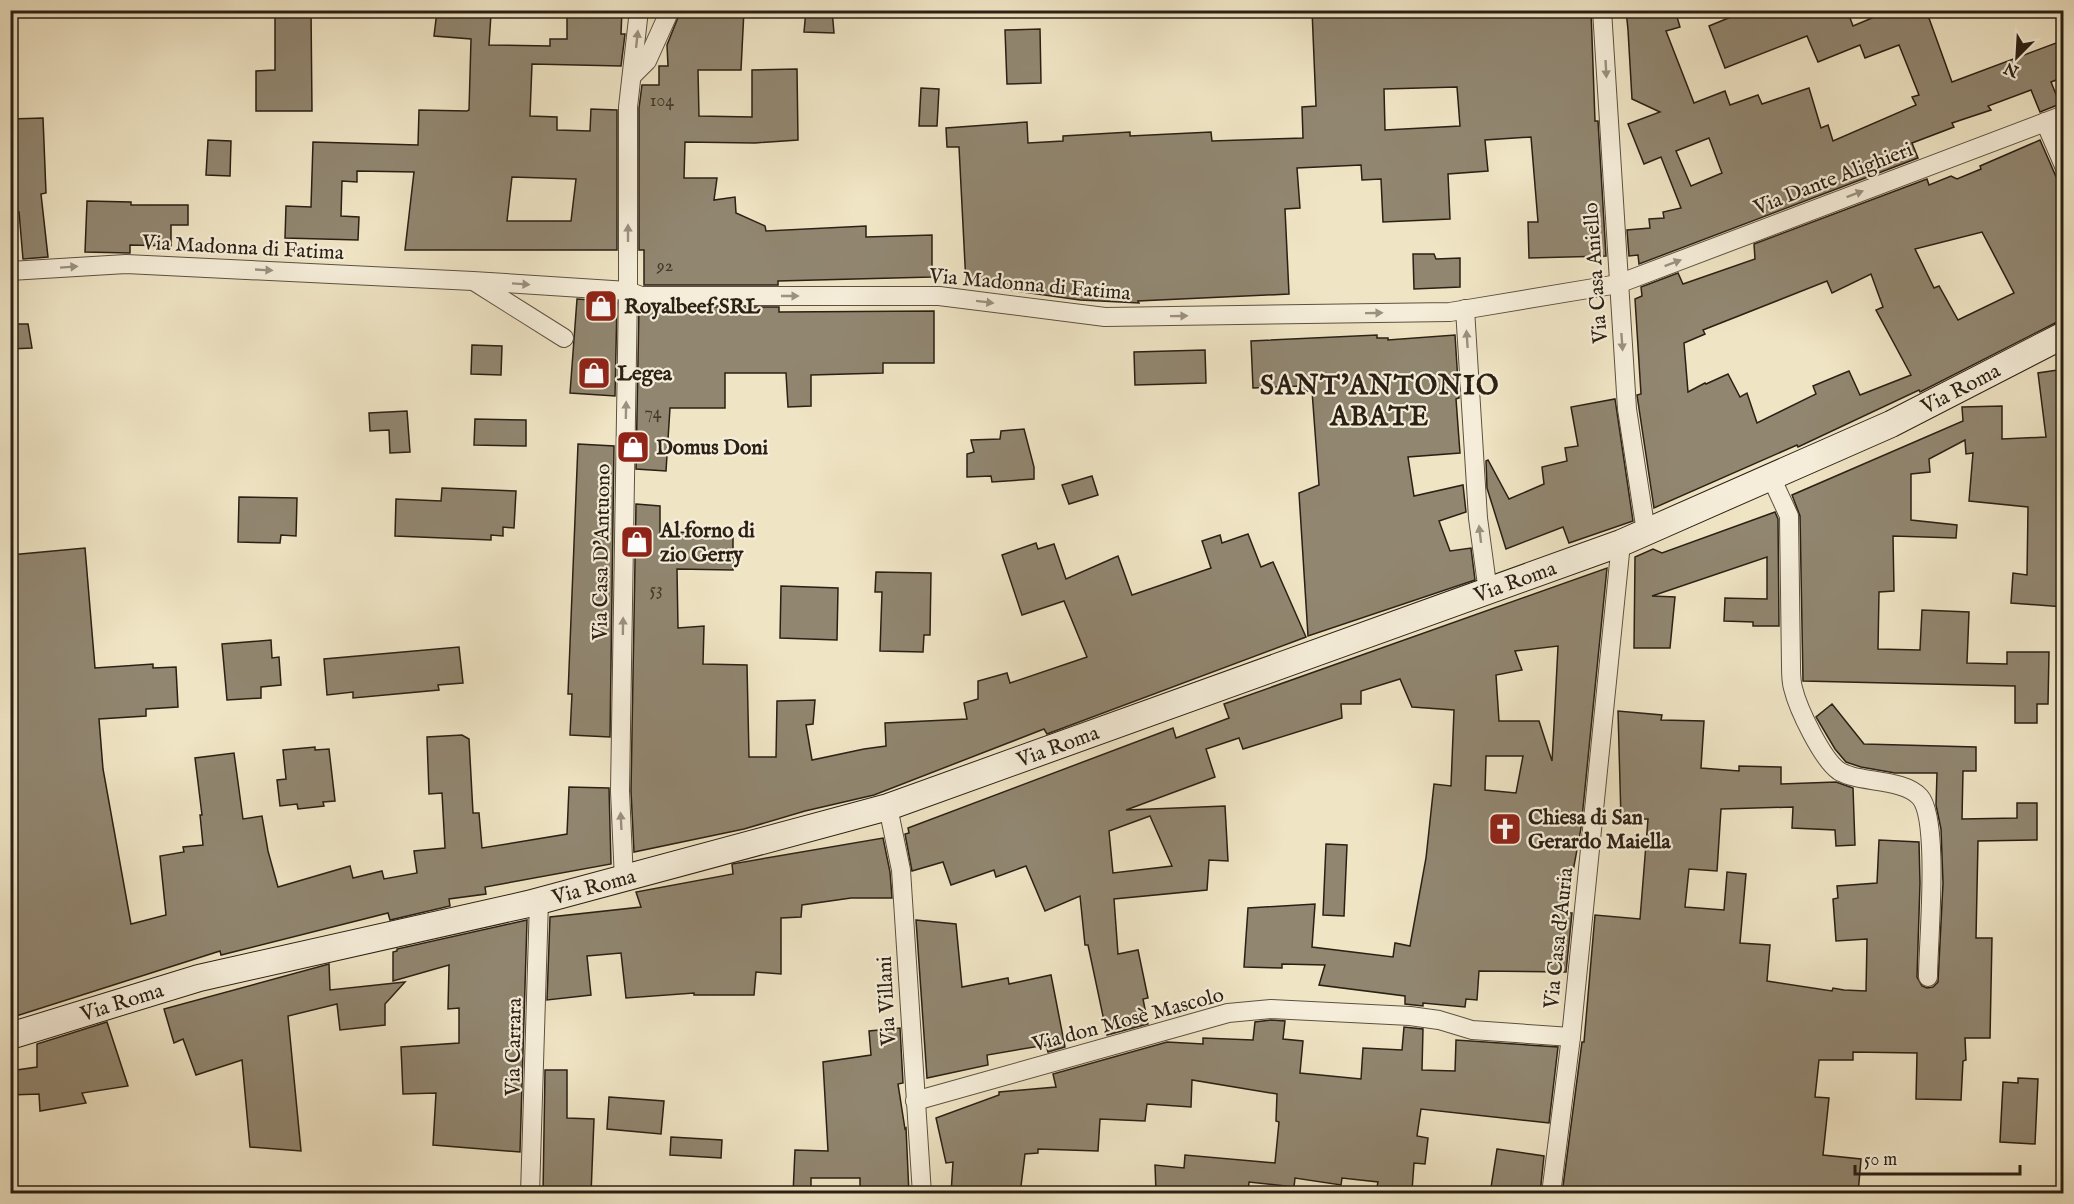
<svg xmlns="http://www.w3.org/2000/svg" width="2074" height="1204" viewBox="0 0 2074 1204" font-family="'IM FELL English',serif">
  <style>
    .building { fill: #918670; stroke: #2b2014; stroke-width: 1.5; fill-rule: evenodd }
    .lines { fill: none; stroke-linecap: round; stroke-linejoin: round }
    .minor-casing { stroke: #5c5140; stroke-width: 20 }
    .secondary-casing { stroke: #2b2014; stroke-width: 28 }
    .minor { stroke: #f5edd9; stroke-width: 18 }
    .secondary { stroke: #f5edd9; stroke-width: 26 }
    .oneway { fill: #9a9180 }
    .labels { text-anchor: middle; stroke-width: 4.5; stroke-linejoin: round; paint-order: stroke }
    .number-label { font-size: 18px; fill: #443a2b }
    .street-label { font-size: 21px; fill: #2b2014; stroke: #f5edd9 }
    .poi-label { font-size: 21px; font-weight: bold; fill: #2b2014; stroke: #f5edd9; text-anchor: start }
    .district-label { font-size: 27px; font-weight: bold; letter-spacing: 1.5px; fill: #2b2014; stroke: #f5edd9 }
  </style>
  <rect width="100%" height="100%" fill="#efe4c4"/>
  <filter id="stains"><feTurbulence type="fractalNoise" baseFrequency=".00333" numOctaves="4"/><feColorMatrix values="0 0 0 0 .2 0 0 0 0 .09 0 0 0 0 .02 0 0 0 .5 -.17"/></filter>
  <radialGradient id="worn" r=".72"><stop offset=".6" stop-color="#630" stop-opacity="0"/><stop offset="1" stop-color="#630" stop-opacity=".3"/></radialGradient>
  <g class="building">
    <polygon points="275,10 311,10 312,111 256,111 256,71 275,70"/>
    <path d="M587,10H622L621,34H625L621,66L532,64L530,116L557,117V130L590,131L591,109L617,110V250H405L414,172L357,171V182L342,181L341,216L359,217L358,240L285,238L286,206L311,207L313,142L418,145L419,110L467,111L469,110L471,39L434,36L437,11L491,14L489,45L550,46V39H567V15L587,16ZM512,177L576,179L571,221H507Z"/>
    <polygon points="681,10 744,10 741,70 698,70 699,116 752,117 752,70 797,69 798,140 755,143 685,142 684,178 717,178 714,200 735,197 736,213 765,226 766,231 866,226 866,237 932,235 932,277 778,281 778,285 644,285 644,250 639,250 639,108 642,85 659,85 659,66 668,66 667,45"/>
    <polygon points="806,10 832,10 834,33 804,32"/>
    <path d="M1312,10H1591L1595,121H1598L1606,256L1529,258L1528,222H1538L1531,137L1485,140L1488,171L1448,174L1450,219L1383,222L1381,179L1362,180L1361,165L1297,168L1300,208L1285,209L1289,294L1138,301L1139,303L1080,300L966,284L959,147H947L946,128L1027,122L1028,143L1063,141V136L1130,132V136L1211,132L1212,141L1303,138L1302,107L1316,106ZM1457,87L1460,126L1385,130L1384,89Z"/>
    <path d="M1626,10H1675L1680,27L1666,31L1694,103L1725,91L1730,105L1758,95L1762,104L1809,88L1821,128L1828,125L1833,141L1916,105L1912,97L1919,95L1899,45L1865,58L1860,45L1818,62L1807,36L1725,68L1709,26L1748,10H1847L1853,26L1891,10H1926L1952,82L2064,40V77L2051,82L2060,104L2040,112L2031,90L1988,106L1991,110L1952,123L1954,127L1912,143L1918,158L1639,264L1638,255L1629,256L1627,230L1650,228L1649,219L1664,218L1663,212L1681,208L1661,157L1644,164L1628,124L1660,112L1632,99L1628,30ZM1709,138L1722,173L1691,186L1676,151Z"/>
    <polygon points="1040,29 1041,83 1007,84 1005,30"/>
    <polygon points="921,88 939,89 937,126 919,126"/>
    <polygon points="43,118 46,193 41,194 48,257 23,259 19,212 10,212 10,119"/>
    <polygon points="208,140 231,141 230,176 206,175"/>
    <path d="M2040,140L2064,195V320L2057,322L1920,392L1919,390L1798,447L1797,445L1654,508L1637,395L1641,394L1635,299L1642,296L1641,287L1678,273L1683,284L1755,259L1754,244L1927,179L1929,185L1951,176L1957,179L1981,169L1980,166ZM1982,232L2014,293L1958,320L1939,286L1934,288L1915,249ZM1871,274L1883,307L1876,310L1911,375L1860,395L1849,371L1813,386L1816,394L1757,423L1747,393L1740,397L1728,374L1706,384L1705,383L1688,392L1684,343L1705,334L1703,330L1827,281L1832,293Z"/>
    <polygon points="87,201 131,202 131,205 188,205 188,225 171,225 171,246 130,245 130,253 85,252"/>
    <polygon points="1413,254 1434,254 1436,259 1460,258 1460,287 1414,289"/>
    <polygon points="577,299 617,302 615,396 570,393"/>
    <polygon points="639,307 779,307 779,312 934,311 934,363 883,363 883,373 811,375 811,406 788,407 786,373 725,373 725,408 670,408 666,471 636,469"/>
    <polygon points="10,324 28,324 32,348 10,349"/>
    <polygon points="1377,335 1377,338 1388,338 1388,340 1455,335 1459,398 1456,399 1460,453 1408,457 1414,496 1463,485 1466,512 1439,521 1450,551 1471,548 1475,580 1308,636 1299,493 1319,485 1312,391 1300,391 1300,386 1253,388 1251,341"/>
    <polygon points="472,345 502,346 501,375 471,374"/>
    <polygon points="1205,350 1206,383 1135,385 1134,352"/>
    <polygon points="2064,369 2064,607 2011,603 2013,573 2027,575 2028,507 1969,501 1973,453 1966,454 1965,440 1929,459 1930,472 1911,474 1911,520 1957,525 1956,538 1893,536 1894,591 1879,592 1878,649 1920,650 1922,610 1969,612 1967,663 2007,664 2007,652 2049,652 2048,704 2037,704 2037,723 2015,723 2015,686 1803,681 1800,516 1792,495 1963,421 1962,407 2002,406 2002,439 2046,437 2038,373"/>
    <polygon points="1615,399 1633,521 1569,543 1563,527 1506,549 1487,488 1486,461 1488,460 1509,499 1544,484 1542,467 1567,461 1565,448 1578,446 1571,407"/>
    <polygon points="407,411 410,452 390,453 389,430 370,431 369,413"/>
    <polygon points="475,419 526,420 526,446 474,445"/>
    <polygon points="1024,429 1034,467 1034,479 992,482 991,476 967,477 967,454 974,452 971,440 1000,439 1001,431"/>
    <polygon points="578,444 614,446 610,737 570,735 572,694 568,694"/>
    <polygon points="1092,476 1098,495 1069,504 1062,485"/>
    <polygon points="442,488 516,491 514,528 503,527 503,536 491,535 491,540 395,536 396,499 441,501"/>
    <polygon points="239,497 297,498 296,536 281,535 280,543 238,542"/>
    <polygon points="636,504 660,506 660,532 733,533 733,570 677,569 678,628 704,626 703,664 747,665 749,757 776,757 777,701 815,700 813,724 806,725 812,760 864,749 886,746 885,723 967,719 964,703 978,699 978,681 1007,673 1010,683 1087,657 1064,601 1022,615 1002,555 1036,543 1038,549 1054,544 1066,579 1118,556 1132,595 1211,568 1202,541 1220,535 1222,543 1248,534 1261,567 1273,562 1306,637 1047,734 1044,729 874,795 805,811 744,829 634,852 631,791"/>
    <polygon points="1775,512 1778,519 1779,626 1753,626 1753,622 1724,621 1725,598 1767,599 1767,557 1652,596 1675,597 1670,648 1634,648 1635,557 1653,549 1662,553"/>
    <polygon points="85,548 95,668 153,664 153,668 176,667 178,707 146,709 146,716 99,719 103,769 131,924 166,915 160,856 184,852 183,847 203,845 200,815 202,815 195,758 234,753 243,819 262,816 268,851 278,887 350,866 353,878 382,871 384,879 417,873 414,851 445,848 442,793 429,794 427,737 462,735 469,739 473,813 479,813 482,848 567,834 569,787 609,788 611,864 485,887 486,894 449,899 450,906 390,920 388,913 221,955 220,951 10,1018 10,762 16,761 10,698 10,555"/>
    <path d="M1607,568L1581,828L1569,893L1568,913H1572L1566,972L1479,971L1477,1000L1466,999L1465,1007L1423,1003V1006L1405,1004V996L1319,985L1325,965L1282,964V968L1244,967L1248,908L1315,904L1312,947L1393,957L1395,943L1410,946L1426,858L1434,784L1451,786L1454,710L1412,707L1400,679L1361,691V704H1341L1342,718L1243,749L1239,738L1206,749L1215,777L1126,810L1225,806L1228,861L1209,860L1207,890L1114,899L1118,954L1138,950L1148,998L1143,999L1148,1024L1107,1035L1088,945H1085L1080,896L1045,911L1026,866L996,877L994,870L951,885L943,862L912,871L905,834L909,833L908,828L1173,728L1176,738L1229,718L1224,704ZM1558,646L1554,725L1552,761L1539,721H1499L1496,675L1522,670L1515,651ZM1486,756H1523L1516,793L1485,790ZM1150,816L1172,866L1113,873L1109,831Z"/>
    <polygon points="876,572 931,573 930,635 924,635 923,652 880,651 882,592 875,592"/>
    <polygon points="781,586 838,588 837,640 780,638"/>
    <polygon points="271,640 272,658 279,657 281,685 261,687 261,698 227,700 222,644"/>
    <polygon points="459,647 463,683 438,685 439,690 353,698 353,692 327,695 324,659"/>
    <polygon points="1832,704 1864,744 1976,747 1976,771 1963,771 1962,819 2017,818 2017,803 2037,803 2037,840 1978,841 1976,938 1992,938 1990,1038 1965,1038 1966,1060 1963,1061 1961,1100 1916,1099 1917,1053 1853,1052 1853,1060 1819,1060 1815,1097 1829,1098 1823,1155 1861,1159 1858,1194 1562,1194 1582,1042 1584,1042 1595,915 1640,919 1648,819 1621,819 1618,711 1662,715 1661,720 1704,721 1701,768 1739,771 1739,766 1781,767 1781,784 1836,782 1853,788 1855,845 1836,846 1835,830 1792,828 1793,807 1721,809 1717,871 1689,869 1685,907 1724,910 1727,872 1746,874 1740,943 1770,945 1767,981 1832,991 1833,988 1844,990 1866,991 1867,939 1836,941 1833,899 1838,898 1837,886 1877,883 1879,840 1919,842 1920,883 1917,977 1922,986 1927,988 1933,987 1938,982 1943,883 1941,829 1936,805 1937,773 1895,773 1861,767 1846,762 1835,749 1816,717"/>
    <polygon points="315,747 315,750 329,749 335,801 323,802 324,806 298,809 297,804 280,806 277,780 286,779 283,750"/>
    <polygon points="883,838 890,872 892,898 851,898 802,905 801,917 781,918 781,974 756,972 754,995 694,995 694,993 626,998 621,953 587,956 591,995 547,1000 550,917 641,907 636,892 733,874 732,864"/>
    <polygon points="1326,844 1347,845 1344,916 1323,915"/>
    <polygon points="527,920 520,1152 433,1145 436,1093 403,1094 401,1047 459,1043 459,1008 448,1009 449,965 393,981 393,952 397,951 397,949"/>
    <polygon points="916,920 956,924 962,987 1008,978 1009,984 1051,975 1065,1047 1048,1052 1046,1045 987,1055 988,1065 927,1078"/>
    <polygon points="329,964 330,990 405,982 385,1004 385,1025 340,1030 337,1004 288,1016 301,1151 250,1147 242,1060 196,1075 183,1039 174,1043 164,1009"/>
    <polygon points="1271,1020 1285,1021 1283,1039 1303,1041 1300,1073 1361,1079 1363,1048 1402,1050 1404,1027 1423,1029 1422,1070 1455,1071 1456,1040 1558,1047 1549,1123 1421,1109 1417,1136 1428,1138 1425,1164 1414,1163 1412,1191 1377,1187 1378,1182 1342,1178 1341,1185 1295,1178 1294,1187 1249,1182 1248,1194 1156,1192 1155,1165 1184,1168 1185,1155 1275,1163 1279,1122 1276,1121 1277,1094 1192,1080 1191,1107 1147,1104 1145,1121 1100,1119 1098,1151 1038,1149 1038,1153 1025,1154 1020,1194 951,1194 953,1162 946,1163 936,1118 999,1095 999,1092 1056,1087 1053,1074 1167,1042 1203,1044 1203,1038 1253,1040 1255,1022"/>
    <polygon points="107,1022 128,1086 82,1093 86,1103 40,1111 39,1094 10,1095 10,1071 37,1067 37,1044"/>
    <polygon points="900,1028 903,1083 898,1084 905,1129 906,1128 909,1194 860,1194 860,1178 811,1178 811,1194 793,1194 795,1150 828,1151 823,1062 871,1055 869,1031"/>
    <polygon points="545,1070 567,1070 567,1118 594,1119 591,1194 543,1194"/>
    <polygon points="2018,1078 2038,1079 2035,1144 2000,1142 2003,1082 2018,1083"/>
    <polygon points="609,1097 664,1101 661,1134 607,1129"/>
    <polygon points="671,1137 722,1140 721,1158 670,1155"/>
    <polygon points="1497,1149 1544,1156 1540,1194 1490,1194"/>
  </g>
  <g class="lines">
    <g class="minor-casing">
      <g id="minor">
        <polyline points="1602,10 1627,409 1646,532"/>
        <polyline points="633,75 647,61 670,10"/>
        <polyline points="2045,122 2064,166"/>
        <polyline points="10,271 126,264 473,281 628,291 641,296 939,296 1105,317 1450,312 1618,284 2064,115"/>
        <polyline points="475,282 564,338"/>
        <polyline points="1465,309 1478,518 1488,592"/>
        <path d="M1771,477L1789,516L1791,666C1791,673 1791,681 1793,688C1798,709 1822,759 1839,771C1842,773 1848,775 1851,776C1871,782 1906,781 1920,797C1940,820 1928,943 1928,977"/>
        <polyline points="888,807 901,870 922,1194"/>
        <polyline points="624,880 620,791 628,291 628,107 639,10"/>
        <polyline points="915,1101 1228,1013 1271,1009 1410,1016 1439,1020 1472,1030 1571,1037"/>
        <polyline points="530,1194 539,901"/>
        <polyline points="1551,1194 1571,1037 1621,543"/>
      </g>
    </g>
    <g class="secondary-casing">
      <g id="secondary">
        <path id="s1" d="M10,1036L199,978L528,904L888,807L1621,543L1891,424L2064,335"/>
      </g>
    </g>
    <use href="#minor" class="minor"/>
    <use href="#secondary" class="secondary"/>
  </g>
  <defs><path id="oneway-solid" d="M-6-.8H1V-3.2L6.5 0L1 3.2V.8H-6Z" transform="scale(1.5)"/></defs>
  <g class="oneway">
    <use href="#oneway-solid" transform="translate(637 39) rotate(-84)"/>
    <use href="#oneway-solid" transform="translate(1606 69) rotate(87)"/>
    <use href="#oneway-solid" transform="translate(1855 194) rotate(-21)"/>
    <use href="#oneway-solid" transform="translate(628 233) rotate(-90)"/>
    <use href="#oneway-solid" transform="translate(1673 263) rotate(-21)"/>
    <use href="#oneway-solid" transform="translate(69 267) rotate(-4)"/>
    <use href="#oneway-solid" transform="translate(264 270) rotate(3)"/>
    <use href="#oneway-solid" transform="translate(521 284) rotate(4)"/>
    <use href="#oneway-solid" transform="translate(790 296)"/>
    <use href="#oneway-solid" transform="translate(985 302) rotate(7)"/>
    <use href="#oneway-solid" transform="translate(1374 313) rotate(-1)"/>
    <use href="#oneway-solid" transform="translate(1179 316) rotate(-1)"/>
    <use href="#oneway-solid" transform="translate(1467 339) rotate(-94)"/>
    <use href="#oneway-solid" transform="translate(1622 342) rotate(86)"/>
    <use href="#oneway-solid" transform="translate(626 410) rotate(-89)"/>
    <use href="#oneway-solid" transform="translate(1480 534) rotate(-97)"/>
    <use href="#oneway-solid" transform="translate(623 626) rotate(-89)"/>
    <use href="#oneway-solid" transform="translate(621 821) rotate(-93)"/>
  </g>
  <defs>
    <g id="shop-square" transform="scale(1.725)"><rect x="-9" y="-9" width="18" height="18" rx="4" fill="#8f2418" stroke="#f5edd9"/><path d="M-5-2.5h2.3a2.7 3.5 0 0 1 5.4 0H5L5.5 6h-11ZM-1.5-2.5h3a1.5 2.3 0 0 0-3 0Z" fill="#fff"/></g>
    <g id="church-square" transform="scale(1.725)"><rect x="-9" y="-9" width="18" height="18" rx="4" fill="#8f2418" stroke="#f5edd9"/><path d="M-1.2-6h2.4v3.5h3.3v2.4h-3.3V6h-2.4V-.1h-3.3v-2.4h3.3Z" fill="#fff"/></g>
  </defs>
  <g fill-rule="evenodd">
    <use href="#shop-square" x="601" y="306"/>
    <use href="#shop-square" x="594" y="373"/>
    <use href="#shop-square" x="633" y="447"/>
    <use href="#shop-square" x="637" y="542"/>
    <use href="#church-square" x="1505" y="829"/>
  </g>
  <g class="labels">
    <g class="number-label">
      <text x="662" y="106">104</text>
      <text x="665" y="271">92</text>
      <text x="653" y="418">74</text>
      <text x="656" y="595">53</text>
    </g>
    <g class="street-label">
      <text transform="translate(1833 178) rotate(-21)" y="7">Via Dante Alighieri</text>
      <text transform="translate(243 247) rotate(3)" y="7">Via Madonna di Fatima</text>
      <text transform="translate(1595 273) rotate(-94)" y="7">Via Casa Aniello</text>
      <text transform="translate(1030 284) rotate(5)" y="7">Via Madonna di Fatima</text>
      <text dy="7" stroke="none"><textPath href="#s1" startOffset="2060">Via Roma</textPath></text>
      <text transform="translate(601 552) rotate(-89)" y="7">Via Casa D'Antuono</text>
      <text dy="7" stroke="none"><textPath href="#s1" startOffset="1574">Via Roma</textPath></text>
      <text dy="7" stroke="none"><textPath href="#s1" startOffset="1088">Via Roma</textPath></text>
      <text dy="7" stroke="none"><textPath href="#s1" startOffset="603">Via Roma</textPath></text>
      <text transform="translate(1558 938) rotate(-84)" y="7">Via Casa d'Auria</text>
      <text transform="translate(886 1001) rotate(-93)" y="7">Via Villani</text>
      <text dy="7" stroke="none"><textPath href="#s1" startOffset="117">Via Roma</textPath></text>
      <text transform="translate(1128 1019) rotate(-15)" y="7">Via don Mosè Mascolo</text>
      <text transform="translate(513 1047) rotate(-89)" y="7">Via Carrara</text>
    </g>
    <g class="poi-label">
      <text x="624" y="313">Royalbeef SRL</text>
      <text x="617" y="380">Legea</text>
      <text x="656" y="454">Domus Doni</text>
      <text x="660" y="537">Al forno di<tspan x="660" dy="24">zio Gerry</tspan></text>
      <text x="1528" y="824">Chiesa di San<tspan x="1528" dy="24">Gerardo Maiella</tspan></text>
    </g>
    <g class="district-label">
      <text x="1380" y="394">SANT'ANTONIO<tspan x="1380" dy="31">ABATE</tspan></text>
    </g>
  </g>
  <rect width="2074" height="1204" fill="none" stroke="#efe4c4" stroke-width="36"/>
  <rect x="12" y="12" width="2050" height="1180" fill="none" stroke="#2b2014" stroke-width="3"/>
  <rect x="18" y="18" width="2038" height="1168" fill="none" stroke="#2b2014" stroke-width="1.5"/>
  <g transform="translate(2017 57) rotate(204)" stroke="#f5edd9" stroke-width="4.5" paint-order="stroke">
  <path d="M0-4.5L10 22L0 15L-10 22Z" fill="#2b2014"/>
  <text y="-9" font-size="16" font-weight="bold" text-anchor="middle" fill="#2b2014">N</text>
  </g>
  <path d="M1855 1165v9h165v-9" fill="none" stroke="#2b2014" stroke-width="3"/>
  <text x="1864" y="1165" font-size="18" fill="#2b2014" stroke="#f5edd9" stroke-width="4.5" paint-order="stroke">50 m</text>
  <rect width="100%" height="100%" filter="url(#stains)"/>
  <rect width="100%" height="100%" fill="url(#worn)"/>
</svg>
